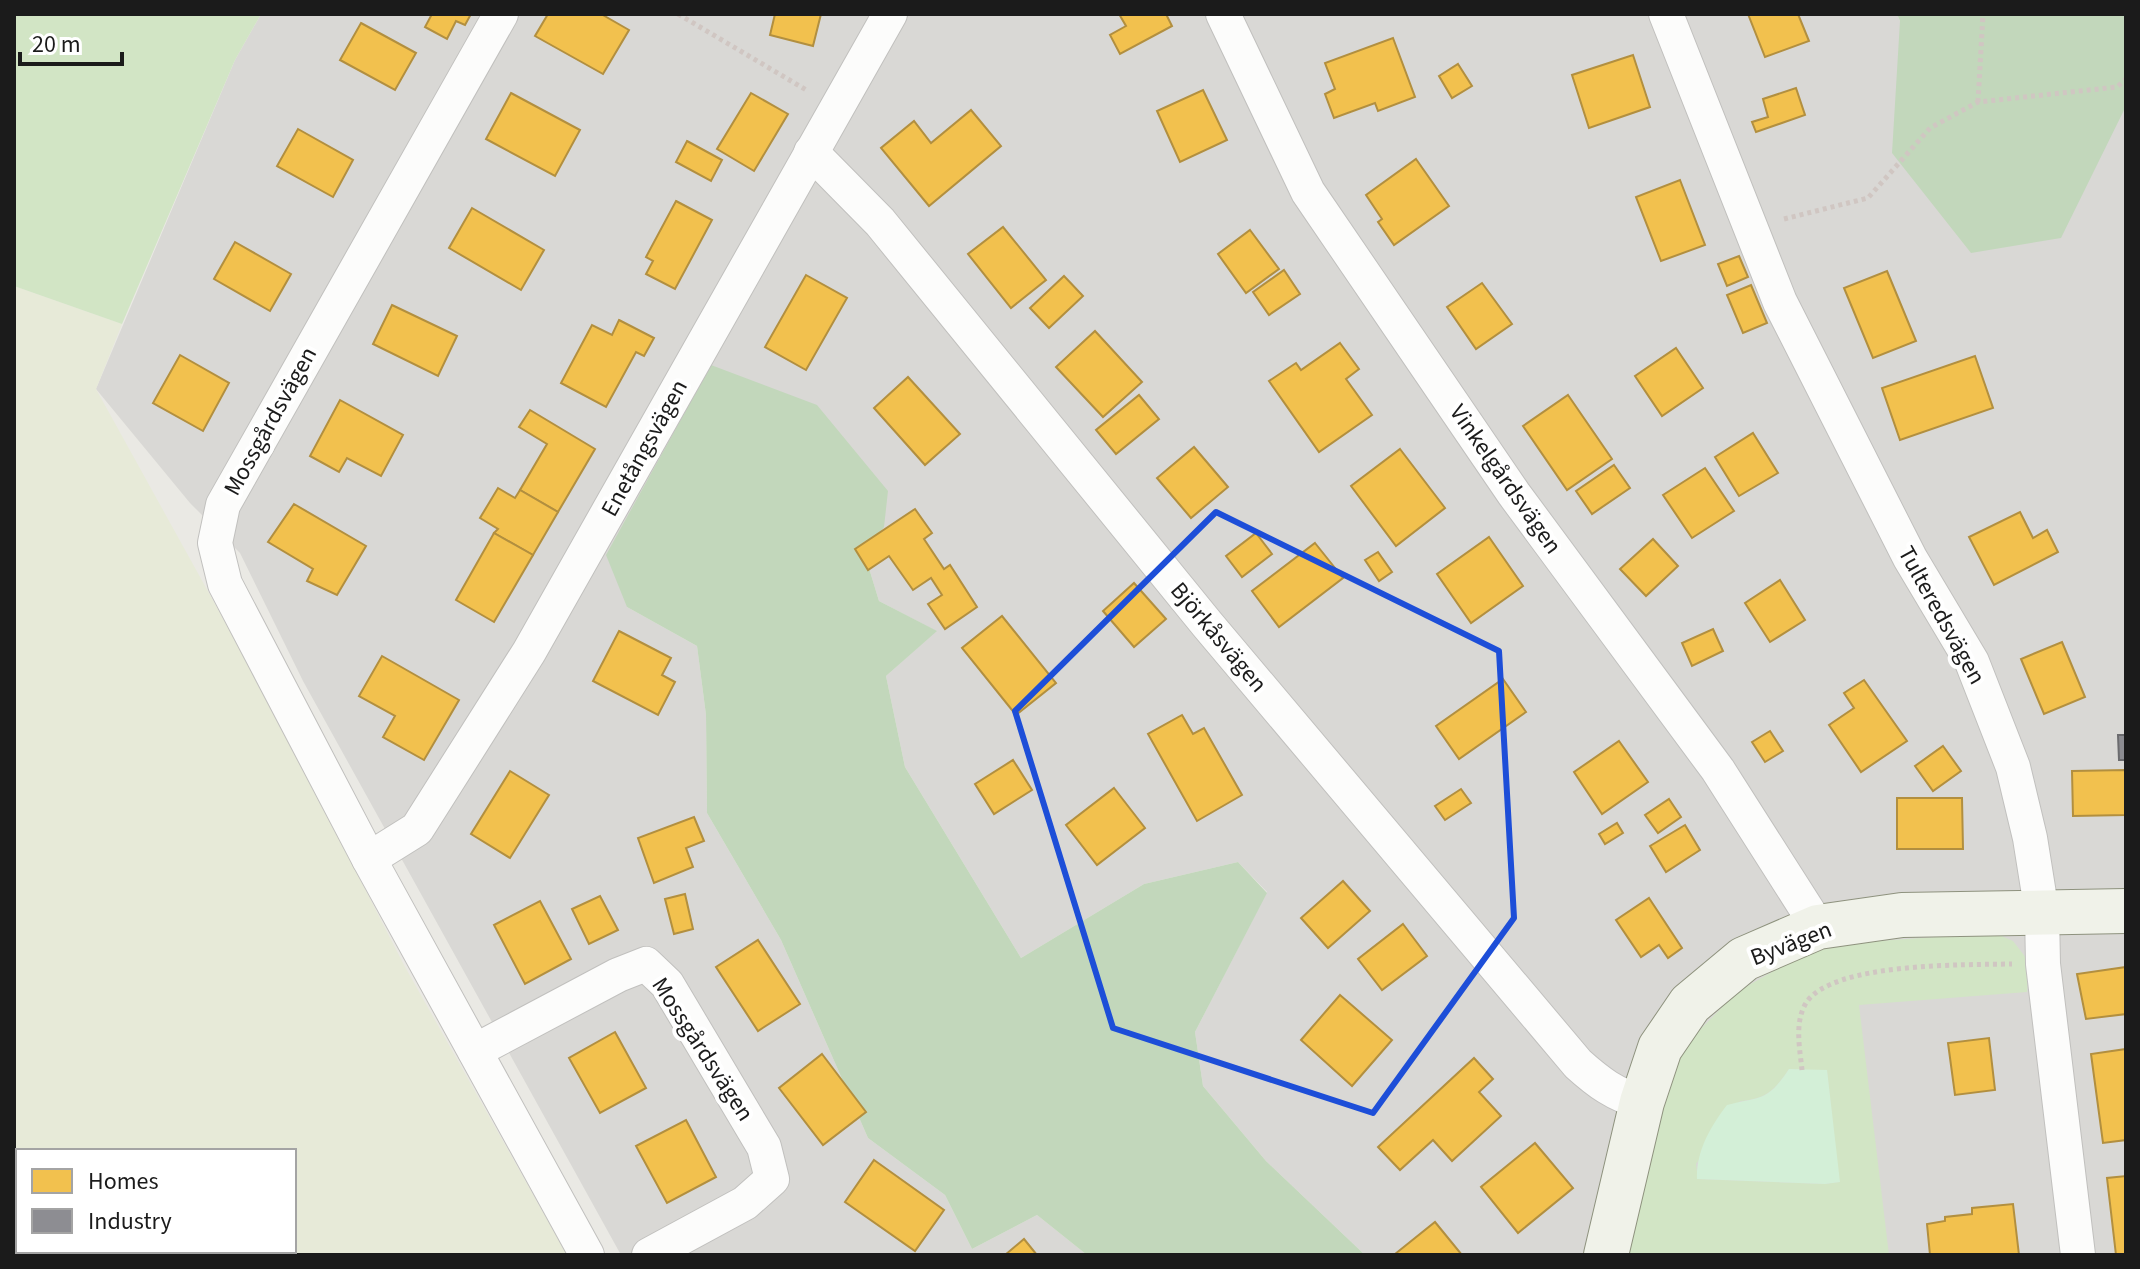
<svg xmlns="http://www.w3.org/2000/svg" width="2140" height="1269" viewBox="0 0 2140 1269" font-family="'Source Sans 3',sans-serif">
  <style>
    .residential { fill: #d9d8d5 }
    .farmland { fill: #e7ead8; fill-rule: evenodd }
    .grass { fill: #d2e5c5; fill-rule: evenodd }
    .forest { fill: #c2d7bb }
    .park { fill: #d3efd7 }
    .homes { fill: #f2c14e; stroke: #b28f3f; stroke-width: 2 }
    .industry { fill: #8d8d92; stroke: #6b6b6e; stroke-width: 2 }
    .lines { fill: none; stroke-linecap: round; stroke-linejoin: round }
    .street-casing { stroke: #c1c0be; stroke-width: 36 }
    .secondary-casing { stroke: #8e927e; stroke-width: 46 }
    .path { stroke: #d0c6c2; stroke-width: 5; stroke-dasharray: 4 4; stroke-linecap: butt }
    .street { stroke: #fcfcfb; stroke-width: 34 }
    .secondary { stroke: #f0f2e9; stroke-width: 44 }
    .marked { fill: none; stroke: #1d4ed8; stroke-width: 6; stroke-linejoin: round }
    .labels { text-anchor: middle; stroke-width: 8; stroke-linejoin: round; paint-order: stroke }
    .street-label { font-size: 24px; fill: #1b1b1b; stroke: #fff }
  </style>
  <rect width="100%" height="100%" fill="#eae9e4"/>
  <polygon class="residential" points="261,14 1897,14 1900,21 2123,111 2126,106 2126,1255 1365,1255 1266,1161 1203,1086 1195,1032 1267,892 1238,862 1144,884 1021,958 905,767 886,676 936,631 879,601 865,555 627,607 697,646 706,715 707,813 781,940 868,1138 945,1195 972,1249 1037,1215 1087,1255 621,1255 303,681 240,553 190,503 96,389 235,60"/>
  <path class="farmland" d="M14,286L122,324L96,389L267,698L404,965L567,1255H14ZM18,1151H294V1251H18Z"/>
  <g class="grass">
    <polygon points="14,14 261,14 235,60 122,324 14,286"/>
    <path d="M1995,933L2013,941L2030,963L2027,992L1859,1005L1889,1255H1624L1664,1092L1687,1043L1737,992L1805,953L1863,942ZM1789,1069L1827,1071L1839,1182L1825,1184L1698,1179L1696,1164L1740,1101C1766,1099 1775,1090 1789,1069Z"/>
  </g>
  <g class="forest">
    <polygon points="1897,14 2126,14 2126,106 2061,238 1971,253 1892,153 1900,21"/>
    <polygon points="711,365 817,405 888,491 884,527 865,555 879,601 937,631 886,676 905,767 1021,958 1144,884 1238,862 1267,893 1195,1032 1203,1086 1266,1161 1365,1255 1087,1255 1037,1215 972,1249 945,1195 868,1138 781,940 707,813 706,715 697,646 627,607 606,555"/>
  </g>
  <path class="park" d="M1789,1069L1827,1070L1840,1182L1825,1184L1697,1179C1696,1152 1710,1127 1727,1105C1762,1096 1767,1102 1789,1069Z"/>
  <g class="homes">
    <polygon points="432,14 471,14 465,25 456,21 447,39 425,27"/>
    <polygon points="548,14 601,14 629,30 603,74 535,36"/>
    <polygon points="775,14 821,14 813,46 770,35"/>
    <polygon points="1119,14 1166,14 1172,26 1120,54 1110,35 1126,26"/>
    <polygon points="1748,14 1798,14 1809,41 1765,57"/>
    <polygon points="361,23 416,53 395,90 340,60"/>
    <polygon points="1393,38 1415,97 1378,111 1375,103 1334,118 1325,94 1335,89 1325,63"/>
    <polygon points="1633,55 1650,107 1589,128 1572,75"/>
    <polygon points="1458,64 1472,86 1452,98 1439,76"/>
    <polygon points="1796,88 1805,115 1756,132 1752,122 1768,117 1763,99"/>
    <polygon points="1203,90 1227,140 1180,162 1157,111"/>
    <polygon points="511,93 580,130 555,176 486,139"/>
    <polygon points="751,93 788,114 754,171 717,149"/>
    <polygon points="971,110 1001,146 929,206 881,148 914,121 931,143"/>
    <polygon points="298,129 353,160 333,197 277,166"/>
    <polygon points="687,141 722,160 711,181 676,162"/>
    <polygon points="1416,159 1449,206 1394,245 1378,222 1382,219 1366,195"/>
    <polygon points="1680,180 1705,245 1661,261 1636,197"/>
    <polygon points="676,201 712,220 675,289 646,274 653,261 646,257"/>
    <polygon points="472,208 544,250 521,290 449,248"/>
    <polygon points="1003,227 1046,280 1011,308 968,254"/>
    <polygon points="1250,230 1279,269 1246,293 1218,254"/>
    <polygon points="235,242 291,274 270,311 214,279"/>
    <polygon points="1739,256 1748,277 1727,286 1718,264"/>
    <polygon points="1284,270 1300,294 1269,315 1253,292"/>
    <polygon points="1887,271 1916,341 1873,358 1844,288"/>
    <polygon points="806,275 847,298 806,370 765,347"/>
    <polygon points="1064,276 1083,296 1049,328 1030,308"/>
    <polygon points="1482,283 1512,324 1476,349 1447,307"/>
    <polygon points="1751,285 1767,323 1743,333 1727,295"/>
    <polygon points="392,305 457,336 438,376 373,344"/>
    <polygon points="619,320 654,338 644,356 636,352 606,407 561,383 592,325 612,335"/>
    <polygon points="1095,331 1142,382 1103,417 1056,367"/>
    <polygon points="1340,343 1359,369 1346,379 1372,415 1319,452 1269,381 1296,363 1301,370"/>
    <polygon points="1676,348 1703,388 1662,416 1635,376"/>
    <polygon points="180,355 229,383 203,431 153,403"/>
    <polygon points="1975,356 1993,408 1900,440 1882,388"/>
    <polygon points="908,377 960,434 925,465 874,408"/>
    <polygon points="1139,395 1159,419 1116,454 1096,430"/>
    <polygon points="1568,395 1612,459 1567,490 1523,426"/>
    <polygon points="340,400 403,435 381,476 347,458 339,472 310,456"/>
    <polygon points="530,410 595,449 558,512 520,490 547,444 519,427"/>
    <polygon points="1753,433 1778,473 1739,496 1715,457"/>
    <polygon points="1194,447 1228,487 1191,518 1157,478"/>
    <polygon points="1400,449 1445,508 1396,546 1351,486"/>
    <polygon points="1614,465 1630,488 1592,514 1576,491"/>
    <polygon points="1705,468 1734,511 1692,538 1663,495"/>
    <polygon points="498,488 515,498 520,490 558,512 533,555 494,533 498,529 480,518"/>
    <polygon points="294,504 366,546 337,595 307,581 313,569 268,542"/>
    <polygon points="915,509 932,533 924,539 944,569 950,565 977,607 945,629 928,604 942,595 931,578 913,590 889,556 868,570 855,549"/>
    <polygon points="2020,512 2033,538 2047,530 2058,552 1994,585 1969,537"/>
    <polygon points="494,533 533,555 494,622 456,600"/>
    <polygon points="1256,533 1272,554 1242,577 1226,556"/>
    <polygon points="1489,537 1523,586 1471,623 1437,574"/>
    <polygon points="1653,539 1678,566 1646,596 1620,569"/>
    <polygon points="1315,543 1343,578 1279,627 1252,591"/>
    <polygon points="1378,552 1392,572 1379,581 1365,560"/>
    <polygon points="1780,580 1805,620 1770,642 1745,603"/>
    <polygon points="1134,583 1166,619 1134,647 1103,611"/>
    <polygon points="1002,616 1056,683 1016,715 962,648"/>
    <polygon points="1713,629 1723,651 1692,666 1682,643"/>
    <polygon points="619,631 671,658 662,675 675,682 658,715 593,681"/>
    <polygon points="2062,642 2085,697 2044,714 2021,659"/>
    <polygon points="382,656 459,700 424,760 383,737 395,716 359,696"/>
    <polygon points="1503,679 1526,712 1459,759 1436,726"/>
    <polygon points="1864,680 1907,741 1861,772 1829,725 1854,708 1844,693"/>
    <polygon points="1182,715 1193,734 1204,728 1242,795 1197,821 1148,734"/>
    <polygon points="1770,731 1783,751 1765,762 1752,742"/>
    <polygon points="1619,741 1648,782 1602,814 1574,772"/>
    <polygon points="1943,746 1961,771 1933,791 1915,766"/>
    <polygon points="1013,760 1032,790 994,814 975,784"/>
    <polygon points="2126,770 2126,815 2073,816 2072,771"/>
    <polygon points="510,771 549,795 510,858 471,834"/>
    <polygon points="1114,788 1145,828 1097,865 1066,825"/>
    <polygon points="1461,789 1471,803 1445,820 1435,806"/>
    <polygon points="1897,798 1962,798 1963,849 1897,849"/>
    <polygon points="1669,799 1681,817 1658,833 1645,815"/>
    <polygon points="694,817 704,841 686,848 693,867 654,883 638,838"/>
    <polygon points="1617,823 1623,833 1605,844 1599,834"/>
    <polygon points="1685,825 1700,850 1666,872 1650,846"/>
    <polygon points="1343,881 1370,911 1328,948 1301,918"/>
    <polygon points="685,894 693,929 674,934 665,899"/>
    <polygon points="600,896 618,930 589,944 572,909"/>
    <polygon points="1649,898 1682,948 1668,958 1659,945 1641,957 1616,920"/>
    <polygon points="540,901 571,959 525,984 494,925"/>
    <polygon points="1403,924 1427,956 1382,990 1358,959"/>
    <polygon points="758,940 800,1004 758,1031 716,967"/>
    <polygon points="2126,967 2126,1014 2086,1019 2077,974"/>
    <polygon points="1340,995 1392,1040 1352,1086 1301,1040"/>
    <polygon points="615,1032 646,1088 600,1113 569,1058"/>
    <polygon points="1989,1038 1995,1090 1955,1095 1948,1043"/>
    <polygon points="2126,1049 2126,1140 2103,1143 2091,1054"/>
    <polygon points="822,1054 866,1112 823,1145 779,1088"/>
    <polygon points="1474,1058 1493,1079 1479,1092 1501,1116 1452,1161 1433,1140 1400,1170 1378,1147"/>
    <polygon points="686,1120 716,1177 667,1203 636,1146"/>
    <polygon points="1535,1143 1573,1188 1518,1233 1481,1187"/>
    <polygon points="874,1160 944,1210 915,1251 845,1202"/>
    <polygon points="2126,1176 2126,1255 2116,1255 2107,1178"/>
    <polygon points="2013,1204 2019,1255 1930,1255 1927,1224 1945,1221 1945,1217 1972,1214 1972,1208"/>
    <polygon points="1435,1222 1462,1255 1396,1255 1395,1254"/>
    <polygon points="1024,1239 1037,1255 1005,1255"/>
  </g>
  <polygon class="industry" points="2118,735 2126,735 2126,760 2119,760"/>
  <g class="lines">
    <g class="street-casing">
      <g id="street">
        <polyline points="501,14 223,505 215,543 225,584 369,859 587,1255"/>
        <polyline points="1223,14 1308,192 1514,494 1718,770 1818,927"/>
        <polyline points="1666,14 1780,302 1910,558 1972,662 2013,767 2030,838 2042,913 2043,964 2078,1255"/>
        <path d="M811,152L880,222L1207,624L1578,1064C1598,1082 1615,1095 1642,1102"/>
        <polyline points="369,859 417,829 529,652 890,14"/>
        <polyline points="475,1051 618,975 646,964 667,984 764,1147 772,1179 745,1203 649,1255"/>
      </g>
    </g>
    <g class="secondary-casing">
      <polyline id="secondary" points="1606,1255 1642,1102 1660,1048 1690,1004 1744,959 1818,927 1902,915 2126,911"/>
    </g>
    <g class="path">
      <polyline points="678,14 808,91"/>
      <polyline points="1978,102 1983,14"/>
      <polyline points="1784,219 1868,198 1930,128 1978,102 2117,87 2126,79"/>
      <path d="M1802,1070C1800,1049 1794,1023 1806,1003C1832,962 1966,965 2012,964"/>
    </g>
    <use href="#street" class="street"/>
    <use href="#secondary" class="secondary"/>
  </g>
  <path class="marked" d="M1216,512L1499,651L1514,918L1373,1113L1113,1028L1015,711Z"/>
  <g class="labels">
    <g class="street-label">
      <text transform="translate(270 421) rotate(-61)" y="8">Mossgårdsvägen</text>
      <text transform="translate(644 448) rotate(-61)" y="8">Enetångsvägen</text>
      <text transform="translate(1506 479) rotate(55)" y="8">Vinkelgårdsvägen</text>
      <text transform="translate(1942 615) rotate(61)" y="8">Tulteredsvägen</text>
      <text transform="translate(1219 637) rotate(50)" y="8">Björkåsvägen</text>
      <text transform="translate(1791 943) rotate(-21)" y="8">Byvägen</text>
      <text transform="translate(703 1049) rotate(57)" y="8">Mossgårdsvägen</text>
    </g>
  </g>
  <rect width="2140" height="1269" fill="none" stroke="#1b1b1b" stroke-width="32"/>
  <rect x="16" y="1149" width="280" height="104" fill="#ffffff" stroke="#a4a4a4" stroke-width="2"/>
  <rect x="32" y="1169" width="40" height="24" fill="#f2c14e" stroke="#a4a4a4" stroke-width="2"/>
  <text x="88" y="1189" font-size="24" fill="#1b1b1b">Homes</text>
  <rect x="32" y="1209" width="40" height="24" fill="#8d8d92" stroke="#a4a4a4" stroke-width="2"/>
  <text x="88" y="1229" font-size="24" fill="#1b1b1b">Industry</text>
  <path d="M20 52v12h102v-12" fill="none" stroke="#1b1b1b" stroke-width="4"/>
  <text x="32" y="52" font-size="24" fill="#1b1b1b" stroke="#ffffff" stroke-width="6" paint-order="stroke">20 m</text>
</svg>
